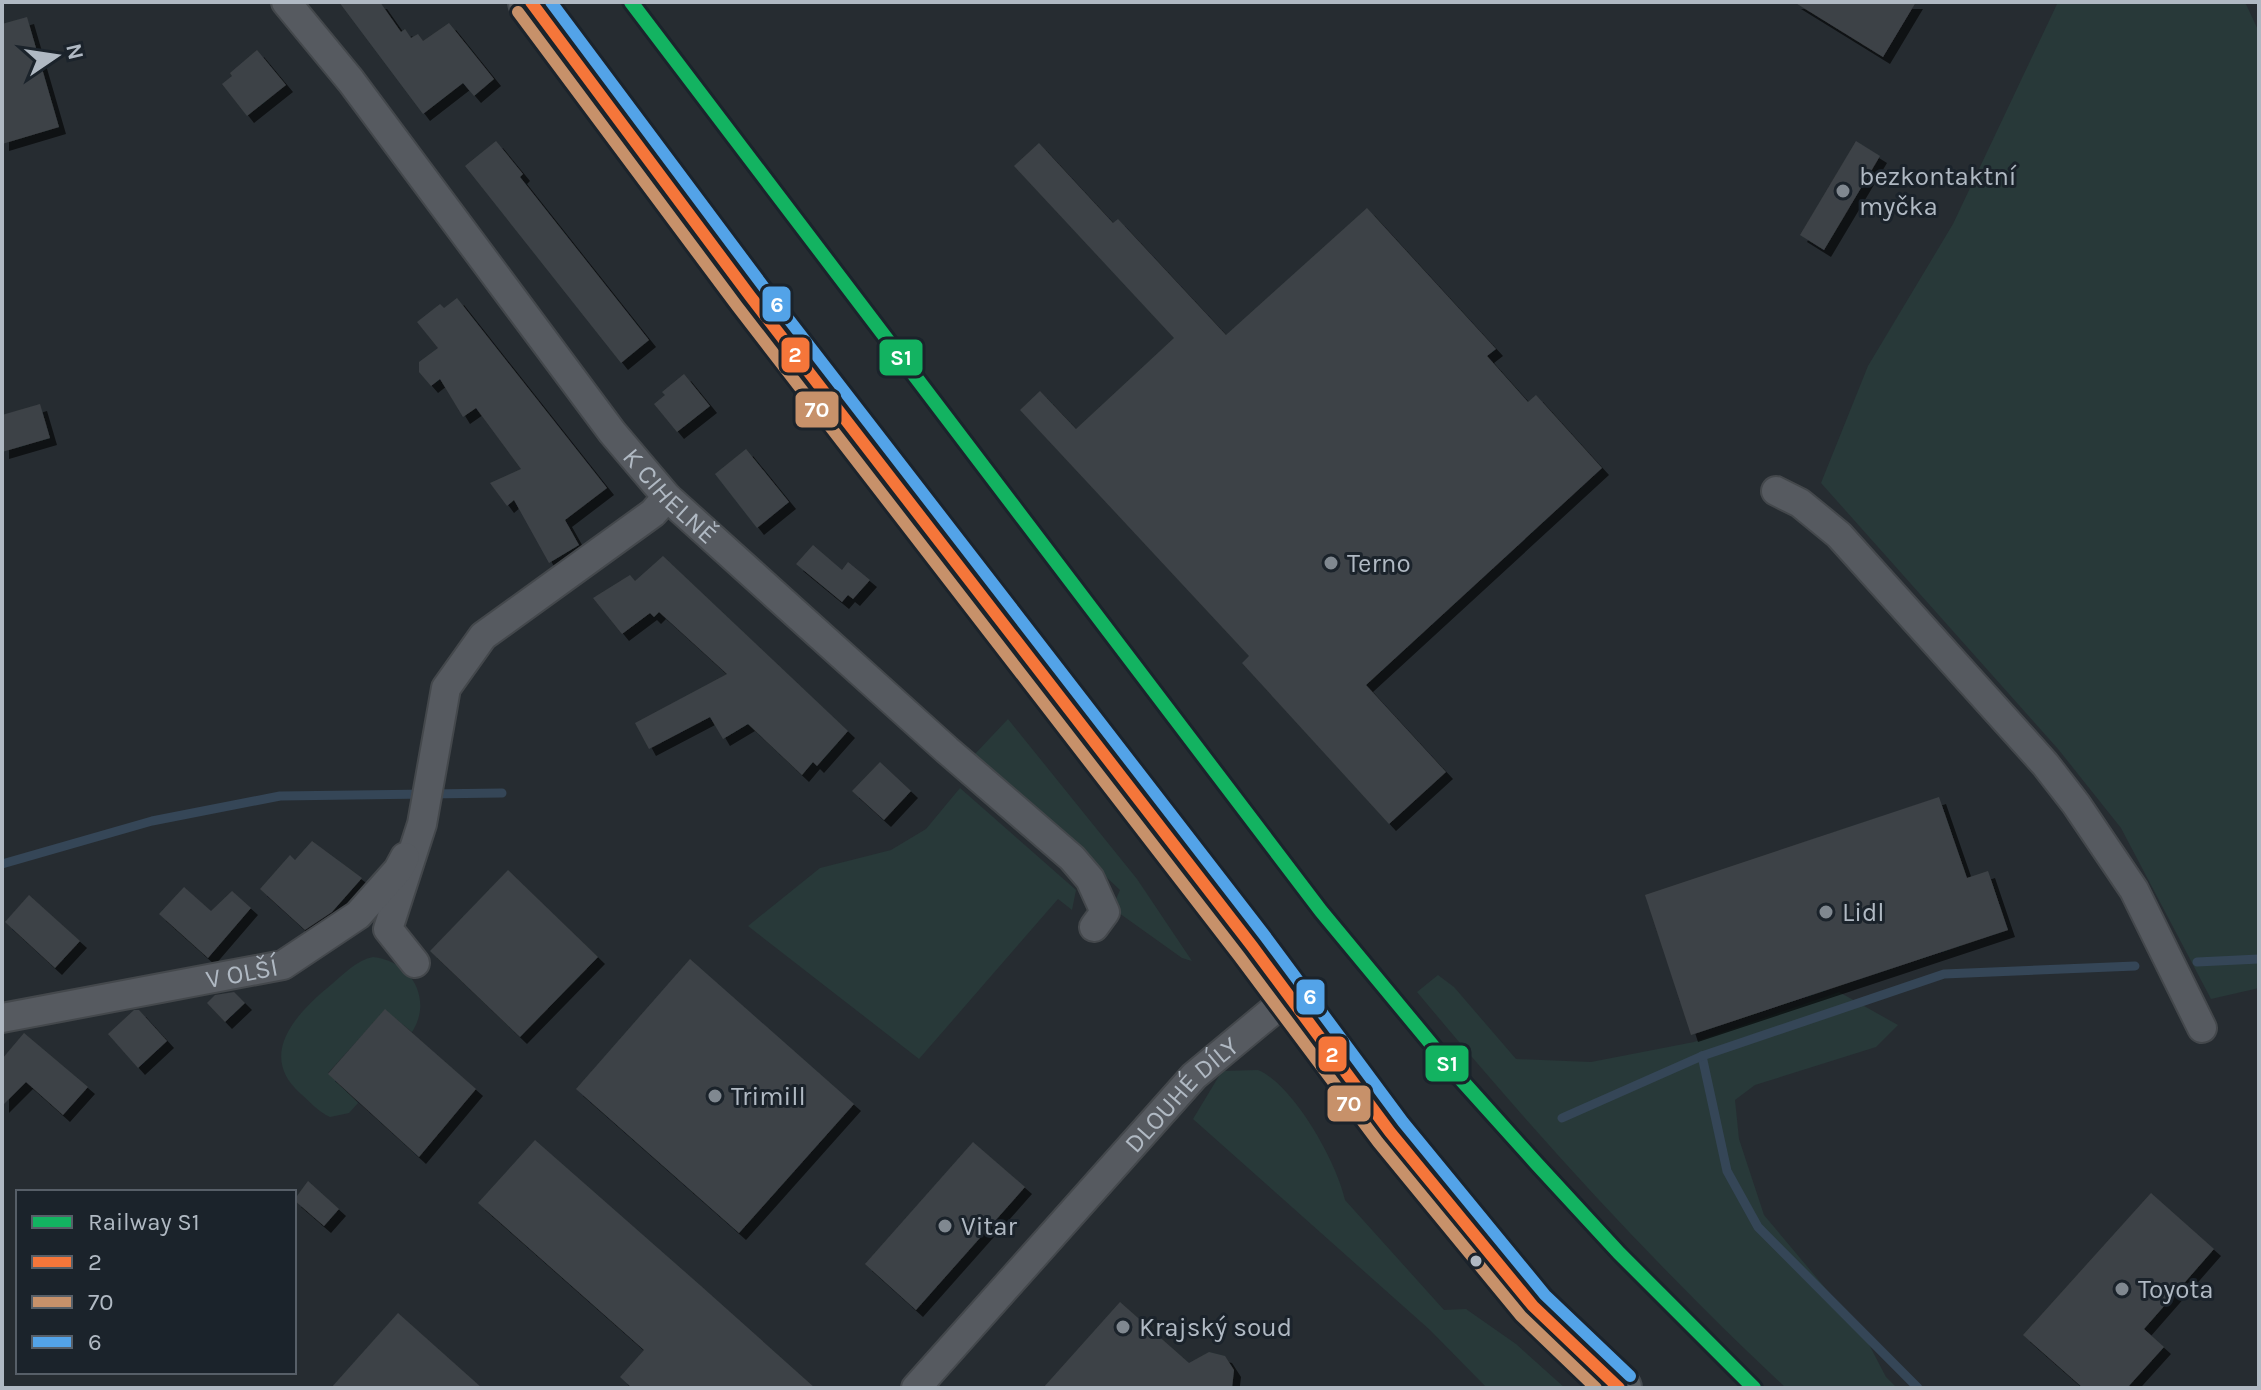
<svg xmlns="http://www.w3.org/2000/svg" width="2261" height="1390" viewBox="0 0 2261 1390" font-family="Karla,sans-serif">
  <style>
    .green { fill: #283939 }
    .lines { fill: none; stroke-linecap: round; stroke-linejoin: round }
    .stream { stroke: #354657; stroke-width: 9 }
    .building { fill: #3d4246; filter: url(#shadow) }
    .minor-casing { stroke: #44484c; stroke-width: 32 }
    .primary-casing { stroke: #44494e; stroke-width: 48 }
    .minor { stroke: #565a60; stroke-width: 28 }
    .primary { stroke: #595d61; stroke-width: 44 }
    .bus-1-casing { stroke: #1b232b; stroke-width: 18 }
    .bus-2-casing { stroke: #1b232b; stroke-width: 18 }
    .bus-3-casing { stroke: #1b232b; stroke-width: 18 }
    .bus-1 { stroke: #f5763a; stroke-width: 12 }
    .bus-2 { stroke: #c7916a; stroke-width: 12 }
    .bus-3 { stroke: #53a3e8; stroke-width: 12 }
    .rail-1-casing { stroke: #1b232b; stroke-width: 20 }
    .rail-1 { stroke: #13b361; stroke-width: 14 }
    .poi-dot { fill: #808890; stroke: #1b232b; stroke-width: 3 }
    .bus-dot { fill: #b0b9c3; stroke: #1b232b; stroke-width: 3 }
    .labels { text-anchor: middle; stroke-width: 6; stroke-linejoin: round; paint-order: stroke }
    .poi-label { font-size: 26px; fill: #b0b9c3; stroke: #1b232b; text-anchor: start }
    .street-label { font-size: 26px; fill: #b0b9c3; stroke: #1b232b }
    .line-badge { stroke: #1b232b; stroke-width: 3 }
    .badge-label { font-size: 22px; text-anchor: middle; font-weight: bold; fill: #fff }
  </style>
  <defs>
    <filter id="shadow"><feDropShadow dx="7" dy="7" stdDeviation="0" flood-color="#0009"/></filter>
  </defs>
  <rect width="100%" height="100%" fill="#262c31"/>
  <g class="green">
    <polygon points="2058,2 2245,2 2259,32 2259,988 2211,999 2121,828 2058,749 1821,483 1868,366 1953,224"/>
    <polygon points="1008,719 1137,879 1192,961 1182,958 1112,908 1120,890 975,754"/>
    <polygon points="960,788 1076,890 1072,910 1058,899 919,1059 748,926 820,868 891,850 926,829"/>
    <path d="M373,957C412,961 433,1000 412,1032L385,1010L328,1073L358,1103L349,1113L330,1117C319,1112 310,1102 301,1094C255,1054 299,1011 332,984C345,973 357,960 373,957Z"/>
    <path d="M1438,975L1454,987L1516,1059L1591,1062L1694,1042L1839,992L1898,1025L1876,1047L1755,1085L1735,1100L1739,1139L1764,1215L1863,1333L1886,1377L1897,1388H1786C1654,1265 1532,1130 1417,992Z"/>
    <path d="M1258,1070C1294,1085 1337,1163 1345,1200L1444,1310L1466,1309L1516,1344L1565,1388H1487L1430,1330L1193,1119L1222,1071Z"/>
  </g>
  <g class="lines">
    <g class="stream">
      <polyline points="2,864 152,821 280,796 502,793"/>
      <polyline points="2197,962 2259,959"/>
      <polyline points="1702,1056 1727,1171 1758,1227 1918,1388"/>
      <polyline points="1562,1118 1702,1056 1944,974 2135,966"/>
    </g>
  </g>
  <g class="building">
    <polygon points="339,2 380,2 401,32 405,29 411,38 418,34 423,41 449,23 494,79 474,96 463,83 423,114"/>
    <polygon points="1794,2 1916,2 1883,57"/>
    <polygon points="27,17 59,127 2,144 2,24"/>
    <polygon points="257,50 286,85 247,116 222,84 232,76 230,73"/>
    <polygon points="496,141 523,174 520,177 649,340 621,363 465,166"/>
    <polygon points="1856,141 1880,156 1824,250 1800,235"/>
    <polygon points="1039,143 1113,223 1118,219 1226,335 1367,208 1496,349 1487,356 1528,402 1536,395 1602,468 1366,685 1446,772 1389,824 1242,663 1249,656 1020,410 1040,391 1076,429 1174,338 1014,166"/>
    <polygon points="457,298 607,488 565,520 579,545 549,563 514,500 507,506 490,483 521,469 476,408 463,417 440,379 431,386 419,372 419,362 438,348 417,322 440,304 444,308"/>
    <polygon points="684,374 710,406 677,432 654,404 665,395 662,392"/>
    <polygon points="40,404 50,438 2,452 2,415"/>
    <polygon points="746,449 789,502 757,528 715,474"/>
    <polygon points="813,545 842,570 848,562 870,580 853,599 848,595 842,602 796,564"/>
    <polygon points="663,556 848,731 817,766 813,762 802,775 748,724 723,739 710,717 649,749 635,723 727,674 659,612 654,617 650,613 622,634 593,598 630,575 635,581"/>
    <polygon points="880,762 911,791 884,820 852,791"/>
    <polygon points="1939,797 1967,878 1988,871 2008,930 1691,1035 1645,895"/>
    <polygon points="312,841 362,878 332,912 305,930 260,889 290,855 295,860"/>
    <polygon points="508,870 598,957 520,1037 430,951"/>
    <polygon points="184,887 211,911 232,891 251,908 208,958 159,914"/>
    <polygon points="29,895 80,941 55,968 5,922"/>
    <polygon points="690,959 854,1104 739,1233 576,1089"/>
    <polygon points="234,992 245,1003 225,1022 207,1003 215,995"/>
    <polygon points="385,1009 476,1089 419,1157 328,1074"/>
    <polygon points="134,1010 139,1010 167,1041 138,1068 108,1034"/>
    <polygon points="24,1033 88,1087 63,1115 26,1082 2,1106 2,1059"/>
    <polygon points="535,1140 701,1286 815,1388 632,1388 620,1377 644,1350 478,1203"/>
    <polygon points="973,1142 1025,1187 916,1310 865,1264"/>
    <polygon points="308,1181 339,1209 324,1226 294,1200"/>
    <polygon points="2151,1193 2214,1249 2144,1329 2164,1347 2127,1388 2083,1388 2023,1335"/>
    <polygon points="1120,1302 1189,1363 1209,1352 1225,1356 1234,1370 1232,1388 1043,1388"/>
    <polygon points="398,1313 482,1388 331,1388"/>
  </g>
  <g class="lines">
    <g class="minor-casing">
      <g id="minor">
        <path id="s1" d="M286,2L351,81L612,432L667,497L947,750L1072,858L1090,879L1105,912L1094,927"/>
        <polyline points="1776,491 1800,503 1839,535 2045,764 2076,804 2134,890 2202,1028"/>
        <polyline points="415,963 388,929 422,824 446,688 483,636 653,513 667,497"/>
        <path id="s2" d="M2,1018L283,965L358,915L398,870L405,857"/>
        <path id="s3" d="M916,1388L1194,1076L1288,998"/>
      </g>
    </g>
    <g class="primary-casing">
      <polyline id="primary" points="531,2 750,296 1252,946 1390,1132 1533,1306 1619,1388"/>
    </g>
    <use href="#minor" class="minor"/>
    <use href="#primary" class="primary"/>
    <g class="bus-1-casing">
      <polyline id="bus-1" points="531,2 750,296 1252,946 1390,1132 1533,1306 1619,1388"/>
    </g>
    <g class="bus-2-casing">
      <polyline id="bus-2" points="518,12 737,306 1239,956 1378,1142 1521,1316 1596,1388"/>
    </g>
    <g class="bus-3-casing">
      <polyline id="bus-3" points="551,2 763,286 1265,936 1403,1122 1545,1295 1630,1376"/>
    </g>
    <use href="#bus-1" class="bus-1"/>
    <use href="#bus-2" class="bus-2"/>
    <use href="#bus-3" class="bus-3"/>
    <g class="rail-1-casing">
      <polyline id="rail-1" points="631,2 1321,911 1456,1074 1536,1163 1619,1253 1754,1388"/>
    </g>
    <use href="#rail-1" class="rail-1"/>
  </g>
  <g class="poi-dot">
    <circle cx="1843" cy="191" r="8"/>
    <circle cx="1331" cy="563" r="8"/>
    <circle cx="1826" cy="912" r="8"/>
    <circle cx="715" cy="1096" r="8"/>
    <circle cx="945" cy="1226" r="8"/>
    <circle cx="2122" cy="1289" r="8"/>
    <circle cx="1123" cy="1327" r="8"/>
  </g>
  <circle class="bus-dot" cx="1476" cy="1261" r="7"/>
  <g class="labels">
    <g class="poi-label">
      <text x="1859" y="185">bezkontaktní<tspan x="1859" dy="30">myčka</tspan></text>
      <text x="1347" y="572">Terno</text>
      <text x="1842" y="921">Lidl</text>
      <text x="731" y="1105">Trimill</text>
      <text x="961" y="1235">Vitar</text>
      <text x="2138" y="1298">Toyota</text>
      <text x="1139" y="1336">Krajský soud</text>
    </g>
    <g class="street-label">
      <text dy="9" stroke="none"><textPath href="#s1" startOffset="626">K CIHELNĚ</textPath></text>
      <text dy="9" stroke="none"><textPath href="#s2" startOffset="244">V OLŠÍ</textPath></text>
      <text dy="9" stroke="none"><textPath href="#s3" startOffset="396">DLOUHÉ DÍLY</textPath></text>
    </g>
  </g>
  <g class="line-badge">
    <rect x="761" y="285" width="31" height="38" rx="8" fill="#53a3e8"/>
    <rect x="780" y="336" width="31" height="38" rx="8" fill="#f5763a"/>
    <rect x="878" y="338" width="46" height="39" rx="8" fill="#13b361"/>
    <rect x="794" y="390" width="46" height="39" rx="8" fill="#c7916a"/>
    <rect x="1295" y="978" width="31" height="38" rx="8" fill="#53a3e8"/>
    <rect x="1317" y="1035" width="31" height="38" rx="8" fill="#f5763a"/>
    <rect x="1424" y="1044" width="46" height="39" rx="8" fill="#13b361"/>
    <rect x="1326" y="1084" width="46" height="39" rx="8" fill="#c7916a"/>
  </g>
  <g class="badge-label">
    <text x="777" y="312">6</text>
    <text x="795" y="362">2</text>
    <text x="901" y="365">S1</text>
    <text x="817" y="417">70</text>
    <text x="1310" y="1004">6</text>
    <text x="1332" y="1062">2</text>
    <text x="1447" y="1071">S1</text>
    <text x="1349" y="1111">70</text>
  </g>
  <rect width="2261" height="1390" fill="none" stroke="#b0b9c3" stroke-width="8"/>
  <rect x="16" y="1190" width="280" height="184" fill="#1b232b" stroke="#575f68" stroke-width="2"/>
  <rect x="32" y="1216" width="40" height="12" fill="#13b361" stroke="#575f68" stroke-width="2"/>
  <text x="88" y="1230" font-size="24" fill="#b0b9c3">Railway S1</text>
  <rect x="32" y="1256" width="40" height="12" fill="#f5763a" stroke="#575f68" stroke-width="2"/>
  <text x="88" y="1270" font-size="24" fill="#b0b9c3">2</text>
  <rect x="32" y="1296" width="40" height="12" fill="#c7916a" stroke="#575f68" stroke-width="2"/>
  <text x="88" y="1310" font-size="24" fill="#b0b9c3">70</text>
  <rect x="32" y="1336" width="40" height="12" fill="#53a3e8" stroke="#575f68" stroke-width="2"/>
  <text x="88" y="1350" font-size="24" fill="#b0b9c3">6</text>
  <g transform="translate(56 56) rotate(77)" stroke="#1b232b" stroke-width="6" paint-order="stroke">
  <path d="M0-6L14 30L0 20L-14 30Z" fill="#b0b9c3"/>
  <text y="-12" font-size="22" font-weight="bold" text-anchor="middle" fill="#b0b9c3">N</text>
  </g>
</svg>
